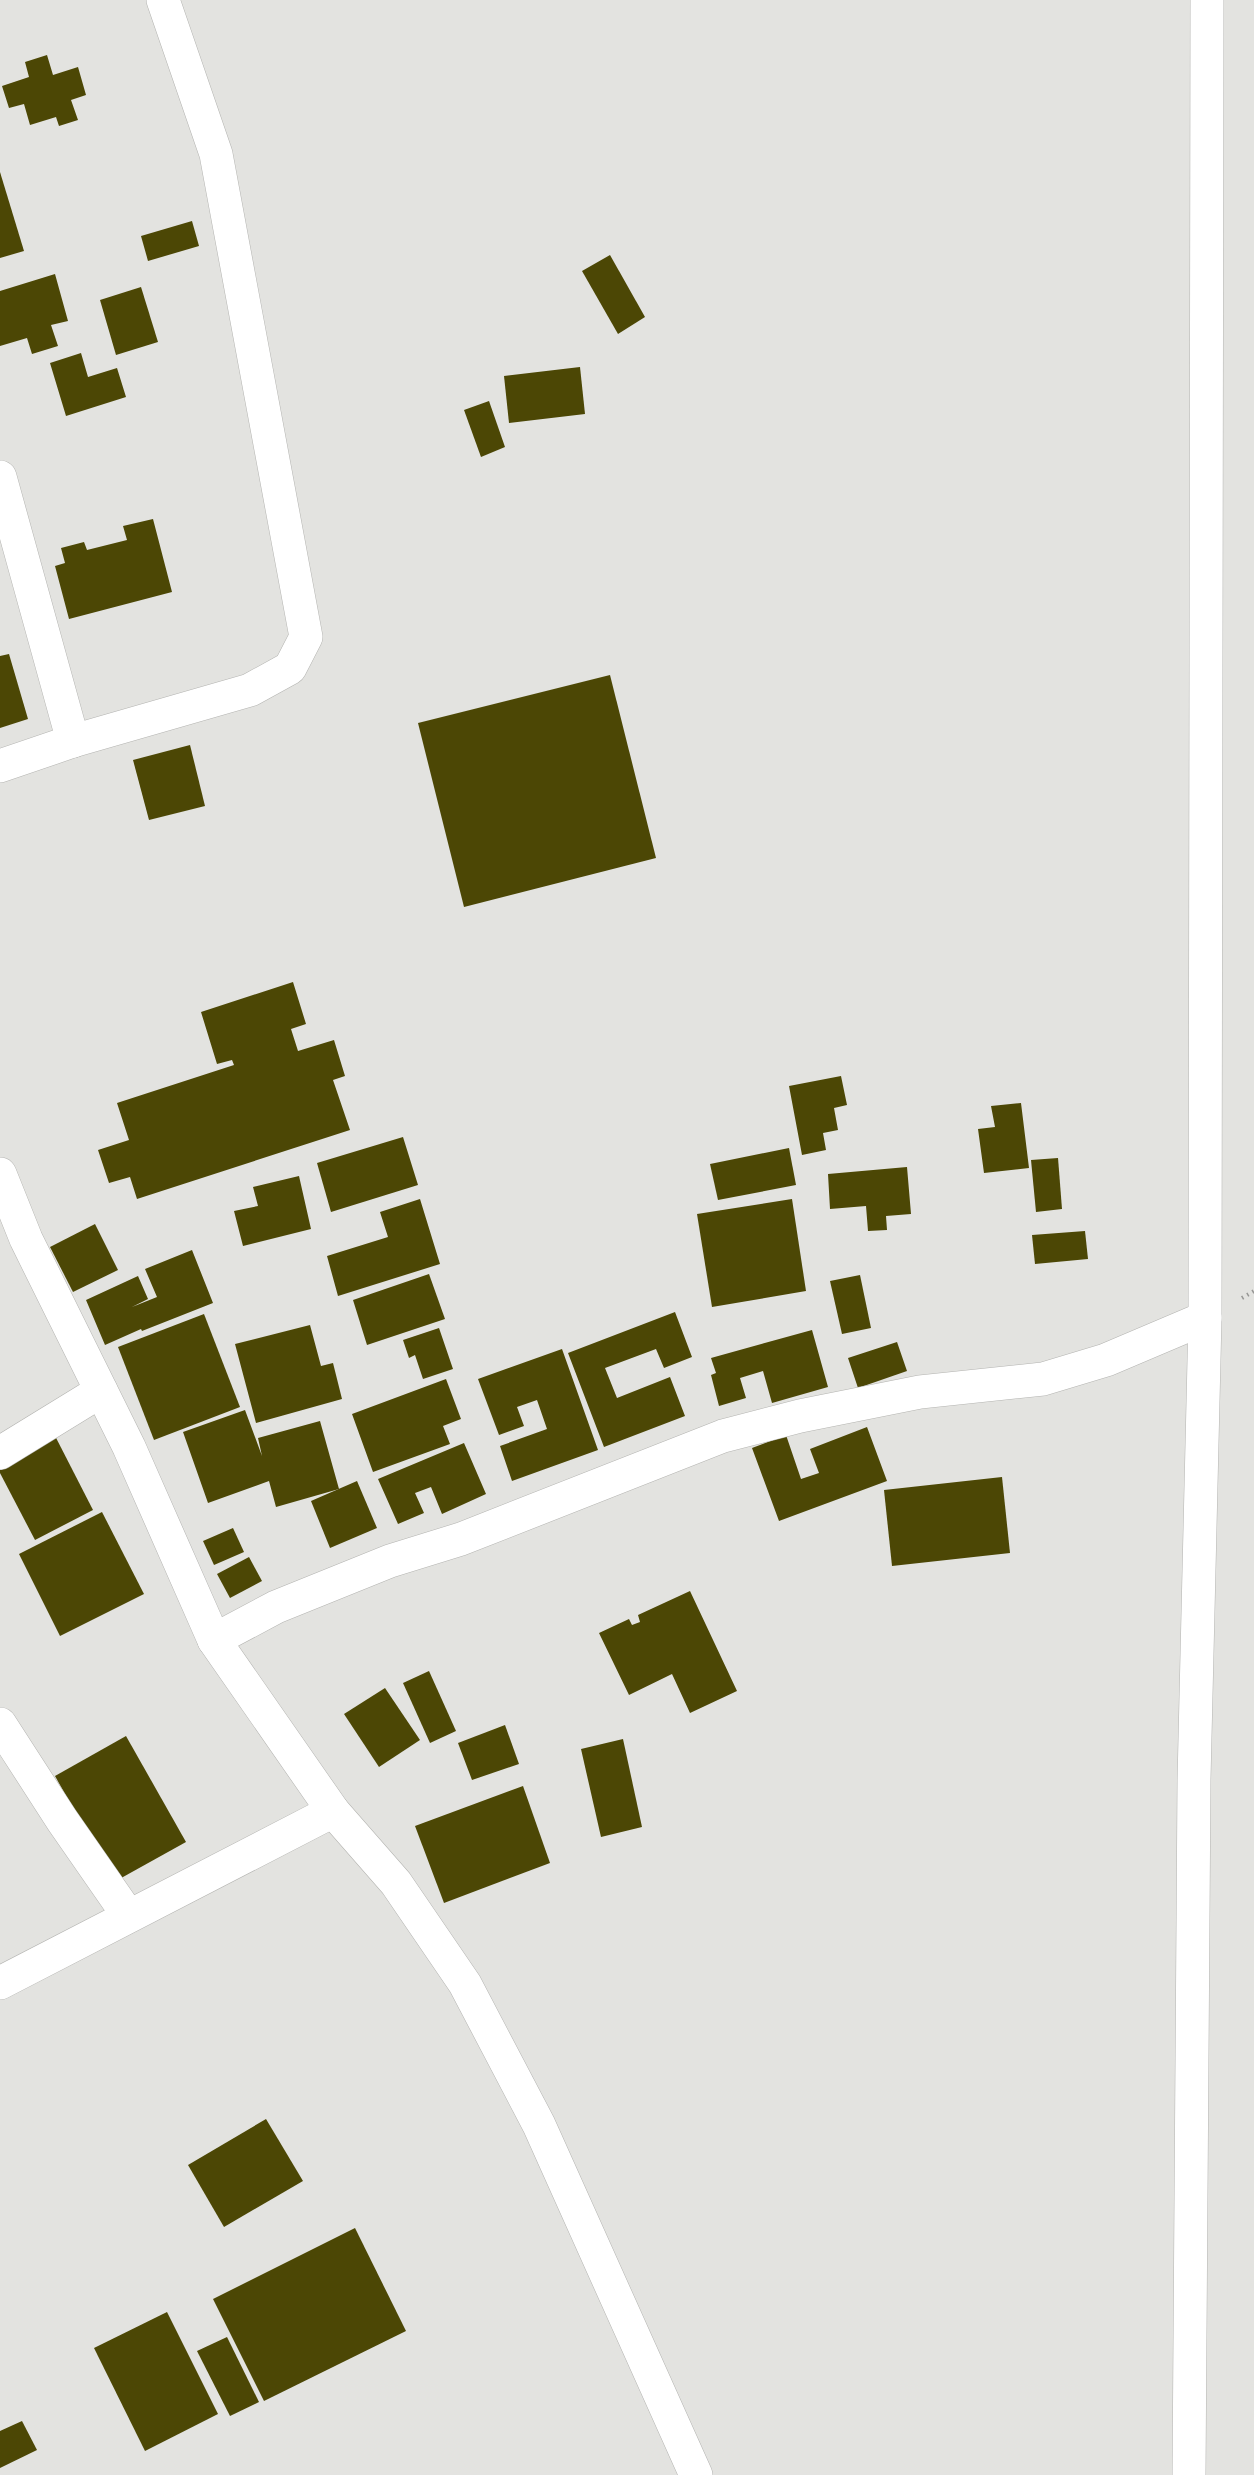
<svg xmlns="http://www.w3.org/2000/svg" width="1254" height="2475" viewBox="0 0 1254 2475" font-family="'Fira Sans Condensed',sans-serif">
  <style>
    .building { fill: #4c4705 }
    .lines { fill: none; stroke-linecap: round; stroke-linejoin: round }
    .street-casing { stroke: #b4b4b1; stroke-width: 34 }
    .path { stroke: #969694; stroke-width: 4; stroke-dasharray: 1.5 4.5; stroke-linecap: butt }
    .street { stroke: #fff; stroke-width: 33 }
  </style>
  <rect width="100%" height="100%" fill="#e3e3e0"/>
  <g class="building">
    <polygon points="47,55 53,75 78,67 86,95 71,100 78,120 59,126 56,117 30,125 24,104 9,108 2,86 29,77 25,62"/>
    <polygon points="0,172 24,251 0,258"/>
    <polygon points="192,221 199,246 148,261 141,236"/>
    <polygon points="610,255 645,317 618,334 582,271"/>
    <polygon points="55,274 68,321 51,325 58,346 32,354 27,338 0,346 0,291"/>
    <polygon points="141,287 158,342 116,355 100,300"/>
    <polygon points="81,353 88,377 117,368 126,397 66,416 50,363"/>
    <polygon points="580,367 585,414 509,423 504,376"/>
    <polygon points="489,401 505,447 481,457 464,410"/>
    <polygon points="153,519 172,592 69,619 55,566 65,563 61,548 84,542 87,550 127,540 123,526"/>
    <polygon points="9,654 28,719 0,728 0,656"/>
    <polygon points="610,675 656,858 464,907 418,723"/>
    <polygon points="190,745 205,806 149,820 133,760"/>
    <polygon points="293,982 306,1024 291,1029 298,1051 334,1040 345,1076 333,1080 350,1130 137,1199 130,1177 109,1183 98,1150 129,1140 117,1103 234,1065 232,1060 217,1064 201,1012"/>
    <polygon points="841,1076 847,1105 834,1108 838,1130 823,1133 826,1150 802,1155 789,1086"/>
    <polygon points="1021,1103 1029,1168 984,1173 978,1129 995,1127 991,1106"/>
    <polygon points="403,1137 418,1185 331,1212 317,1163"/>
    <polygon points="789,1148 796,1185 718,1200 710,1164"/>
    <polygon points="1058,1158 1062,1209 1036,1212 1031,1160"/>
    <polygon points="907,1167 911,1214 886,1216 887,1230 868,1231 866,1206 830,1209 828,1174"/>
    <polygon points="299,1176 311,1229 243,1246 234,1211 258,1206 253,1187"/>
    <polygon points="420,1199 440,1264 338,1296 327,1256 388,1237 380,1212"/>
    <polygon points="792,1199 806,1291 712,1307 697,1214"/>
    <polygon points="95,1224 118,1270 73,1292 50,1247"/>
    <polygon points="1085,1231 1088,1259 1035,1264 1032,1235"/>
    <polygon points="192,1250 213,1303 142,1331 141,1329 105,1345 86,1300 138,1276 148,1299 132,1307 157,1297 145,1269"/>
    <polygon points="429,1274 445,1319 367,1345 353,1300"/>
    <polygon points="860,1275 871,1328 842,1334 830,1281"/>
    <polygon points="675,1312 692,1357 664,1368 656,1349 605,1368 617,1398 670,1377 685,1416 604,1447 568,1353"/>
    <polygon points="204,1314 240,1407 154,1440 118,1347"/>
    <polygon points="310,1325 321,1366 333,1363 342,1399 256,1423 235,1344"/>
    <polygon points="439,1328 453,1369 423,1379 415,1355 409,1358 403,1340"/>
    <polygon points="812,1330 828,1387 772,1403 763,1371 740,1378 746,1398 719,1406 711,1375 716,1373 711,1358"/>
    <polygon points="897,1342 907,1371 858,1388 848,1358"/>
    <polygon points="562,1349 598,1450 512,1481 500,1446 547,1429 537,1400 517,1407 524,1426 499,1435 478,1379"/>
    <polygon points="446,1379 461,1419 443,1426 450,1444 373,1472 352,1414"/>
    <polygon points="245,1410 262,1456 258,1438 320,1421 339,1489 276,1507 269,1481 208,1503 183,1432"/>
    <polygon points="867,1427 887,1481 779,1521 752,1448 786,1435 801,1479 819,1473 810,1449"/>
    <polygon points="52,1430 93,1510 35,1540 0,1473 0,1457"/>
    <polygon points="464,1443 486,1494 442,1514 431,1487 415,1493 424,1513 398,1524 378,1479"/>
    <polygon points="1002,1477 1010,1553 892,1566 884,1490"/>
    <polygon points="357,1481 377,1528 330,1548 311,1501"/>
    <polygon points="102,1512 144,1594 60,1636 19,1554"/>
    <polygon points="233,1528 244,1552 214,1565 203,1541"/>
    <polygon points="249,1557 262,1581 230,1598 217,1574"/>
    <polygon points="690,1591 737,1691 690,1713 672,1674 629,1695 599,1633 629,1619 632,1625 640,1622 638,1615"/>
    <polygon points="429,1671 456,1731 430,1743 403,1683"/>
    <polygon points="385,1688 420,1740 379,1767 344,1714"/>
    <polygon points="505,1725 519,1764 472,1780 458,1743"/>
    <polygon points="126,1736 186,1842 114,1882 55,1776"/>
    <polygon points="623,1739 642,1827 601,1837 581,1749"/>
    <polygon points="523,1786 550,1863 444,1903 415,1826"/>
    <polygon points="266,2119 303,2181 224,2227 188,2165"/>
    <polygon points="355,2228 406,2331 264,2401 213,2299"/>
    <polygon points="167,2312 218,2414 145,2451 94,2348"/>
    <polygon points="227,2337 259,2402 230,2416 197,2351"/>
    <polygon points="22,2421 37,2450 0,2468 0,2431"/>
  </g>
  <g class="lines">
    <g class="street-casing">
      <g id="street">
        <polyline points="0,477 73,741"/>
        <polyline points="0,766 73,741 250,690 290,668 306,637 216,154 163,0"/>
        <polyline points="0,1174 26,1239 129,1447 214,1640 333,1811 396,1883 465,1984 539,2125 696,2475"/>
        <polyline points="0,1453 101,1391"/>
        <polyline points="214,1640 276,1607 390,1561 461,1539 723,1436 800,1416 920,1392 1043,1379 1106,1360 1205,1318"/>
        <polyline points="0,1724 62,1820 128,1915"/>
        <polyline points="0,1983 333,1811"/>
        <polyline points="1189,2475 1194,1780 1205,1318 1207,0"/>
      </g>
    </g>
    <polyline class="path" points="1242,1298 1254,1291"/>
    <use href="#street" class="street"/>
  </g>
</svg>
